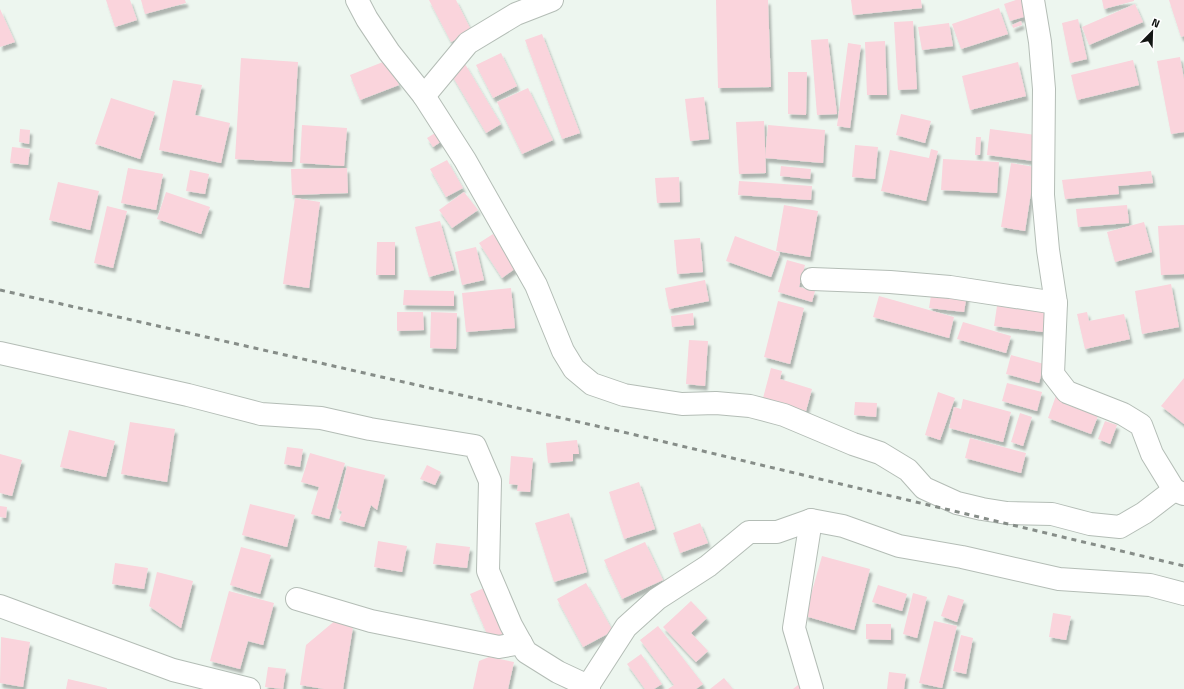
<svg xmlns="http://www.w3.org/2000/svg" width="1184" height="689" viewBox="0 0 1184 689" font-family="'Titillium Web',sans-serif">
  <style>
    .building { fill: #fad4dc; filter: url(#shadow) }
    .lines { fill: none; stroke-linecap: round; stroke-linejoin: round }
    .minor-casing { stroke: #b4bdb6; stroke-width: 24 }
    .minor { stroke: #fff; stroke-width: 22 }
    .rail { stroke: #868d88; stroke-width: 3; stroke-dasharray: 5 5; stroke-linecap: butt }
  </style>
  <defs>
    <filter id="shadow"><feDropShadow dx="2.5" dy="4.5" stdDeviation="1" flood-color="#0004"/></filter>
  </defs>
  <rect width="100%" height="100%" fill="#edf6ef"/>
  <g class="building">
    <polygon points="106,0 130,0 137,20 115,27"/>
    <polygon points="141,0 185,0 186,3 145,14"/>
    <polygon points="429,0 456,0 472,32 451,42"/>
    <polygon points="716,0 768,0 771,87 718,88"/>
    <polygon points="851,0 921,0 922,8 853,15"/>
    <polygon points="1016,0 1022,0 1027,16 1010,21 1004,4"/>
    <polygon points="1102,0 1134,0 1134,1 1104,9"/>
    <polygon points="1169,0 1184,0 1184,36 1181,37"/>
    <polygon points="1135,4 1143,22 1089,45 1082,27"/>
    <polygon points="999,8 1008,34 961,49 952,24"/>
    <polygon points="0,9 15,42 0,47"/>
    <polygon points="1078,19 1087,59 1070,63 1062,23"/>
    <polygon points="913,21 917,89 898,90 894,22"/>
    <polygon points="1021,21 1022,25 1013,28 1012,25"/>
    <polygon points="949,23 953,46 922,50 918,27"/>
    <polygon points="542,34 580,133 562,139 525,40"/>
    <polygon points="828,39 837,114 817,115 811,40"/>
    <polygon points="885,41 887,95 867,95 865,42"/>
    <polygon points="848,43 861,45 850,128 837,126"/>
    <polygon points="501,53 517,86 493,98 476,65"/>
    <polygon points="1180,57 1184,79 1184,132 1171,134 1157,61"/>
    <polygon points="241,58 298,62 292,162 235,159"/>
    <polygon points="388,60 399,85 360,100 350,75"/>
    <polygon points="1133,60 1139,85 1077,100 1071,75"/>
    <polygon points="1018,62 1026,96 970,110 962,76"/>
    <polygon points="465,64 501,124 486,133 450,72"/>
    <polygon points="788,72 807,72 806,115 788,114"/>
    <polygon points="173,80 202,85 195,115 230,123 221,163 159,150"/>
    <polygon points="528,88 553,140 522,154 497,102"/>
    <polygon points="704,97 709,139 690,141 685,99"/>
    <polygon points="111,98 155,112 140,159 95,144"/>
    <polygon points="901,114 931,121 925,143 896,135"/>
    <polygon points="764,121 766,173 739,174 736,122"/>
    <polygon points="302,125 347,128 344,166 300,163"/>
    <polygon points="768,125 825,130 823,163 765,158"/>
    <polygon points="20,129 30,130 29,144 19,142"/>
    <polygon points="990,129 1036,135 1033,161 987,155"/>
    <polygon points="440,130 445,139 433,147 427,138"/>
    <polygon points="976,137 981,137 980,155 975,155"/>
    <polygon points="855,145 878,147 875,179 852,177"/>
    <polygon points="12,147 30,149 28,165 10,163"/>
    <polygon points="931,149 938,151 926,201 881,191 890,150 929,158"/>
    <polygon points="943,159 999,162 997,193 941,190"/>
    <polygon points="447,160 463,188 446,197 430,169"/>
    <polygon points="1011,163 1035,167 1025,231 1001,227"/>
    <polygon points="781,166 811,169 810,179 780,176"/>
    <polygon points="128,168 163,174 156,210 121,203"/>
    <polygon points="347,168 348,193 292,195 291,169"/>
    <polygon points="190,170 209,174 205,194 186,191"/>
    <polygon points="1151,171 1153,183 1118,186 1119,194 1065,199 1062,180"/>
    <polygon points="679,177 680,202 657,203 655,178"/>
    <polygon points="739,181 812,186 811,200 738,195"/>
    <polygon points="58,182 99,191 90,230 49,220"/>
    <polygon points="166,192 210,207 201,234 157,219"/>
    <polygon points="464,192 478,210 452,228 439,210"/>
    <polygon points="295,198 320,202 309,288 283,284"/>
    <polygon points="784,205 818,211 810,257 776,251"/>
    <polygon points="1127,205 1129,223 1078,227 1076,209"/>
    <polygon points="107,206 127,211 113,268 94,263"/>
    <polygon points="440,221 454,270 429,277 415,227"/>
    <polygon points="1144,222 1152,252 1115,262 1107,232"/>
    <polygon points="1184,225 1184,274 1161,275 1158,226"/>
    <polygon points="493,234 516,268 502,278 479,243"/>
    <polygon points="735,236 780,253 771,277 726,261"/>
    <polygon points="700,238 703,272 677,274 674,240"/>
    <polygon points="377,242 395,242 395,275 376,275"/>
    <polygon points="476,247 484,280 462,285 455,252"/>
    <polygon points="787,260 805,265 799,287 815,291 812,302 778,292"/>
    <polygon points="705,280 709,301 669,309 665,288"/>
    <polygon points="1171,284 1179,327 1142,334 1135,291"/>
    <polygon points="511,288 515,328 466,332 462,293"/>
    <polygon points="932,289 967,294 964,312 929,308"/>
    <polygon points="404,290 454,291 454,306 403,305"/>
    <polygon points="879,296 954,317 949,338 873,317"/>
    <polygon points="778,301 804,308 790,364 764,357"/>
    <polygon points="997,306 1053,313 1051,333 994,326"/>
    <polygon points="397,312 423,312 424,330 397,331"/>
    <polygon points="431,312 457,313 456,349 430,348"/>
    <polygon points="1087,312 1089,321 1124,314 1130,339 1085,349 1077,314"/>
    <polygon points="693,313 694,325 672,327 671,316"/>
    <polygon points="963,322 1011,336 1006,353 957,339"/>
    <polygon points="689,340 708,341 705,386 686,384"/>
    <polygon points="1011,355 1044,364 1039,383 1006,374"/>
    <polygon points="771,368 782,371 780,379 812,389 806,411 763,398"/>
    <polygon points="1184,378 1184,424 1161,406"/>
    <polygon points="1007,383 1042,392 1037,411 1002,401"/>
    <polygon points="1058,390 1065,393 1062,403 1098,416 1091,434 1048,418"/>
    <polygon points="938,392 955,398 940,440 925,435"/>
    <polygon points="963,399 1011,412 1003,442 949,428 954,407 961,409"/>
    <polygon points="855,402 877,403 876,417 854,415"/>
    <polygon points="1020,413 1032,417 1023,446 1011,442"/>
    <polygon points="1105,421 1117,425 1110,444 1098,439"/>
    <polygon points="130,422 175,429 167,482 121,474"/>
    <polygon points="69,430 115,441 106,477 60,467"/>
    <polygon points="970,438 1026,453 1021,473 965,458"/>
    <polygon points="577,440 579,454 573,454 573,461 548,463 546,443"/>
    <polygon points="287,447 303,449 300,467 284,464"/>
    <polygon points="310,453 345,463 329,519 311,514 319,487 301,482"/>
    <polygon points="0,454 22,460 12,496 0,493"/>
    <polygon points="511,456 533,458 530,492 517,491 518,485 509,484"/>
    <polygon points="427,465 441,472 435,485 420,479"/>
    <polygon points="347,466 385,475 377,510 371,505 364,527 339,520 342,512 337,508"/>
    <polygon points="639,482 655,529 624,539 609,492"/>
    <polygon points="250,504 295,515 287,547 242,535"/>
    <polygon points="0,506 7,507 6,518 0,517"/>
    <polygon points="569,513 587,572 554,582 535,523"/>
    <polygon points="700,523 708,543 680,553 673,533"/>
    <polygon points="378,541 407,546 402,572 374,567"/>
    <polygon points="645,542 663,580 622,599 604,560"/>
    <polygon points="436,543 470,547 467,568 433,564"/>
    <polygon points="241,547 271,555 260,594 230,585"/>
    <polygon points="822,556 870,569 854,630 805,616"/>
    <polygon points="115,563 148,568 144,589 112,584"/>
    <polygon points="157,572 193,581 181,628 149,606"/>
    <polygon points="586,583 613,631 583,647 557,599"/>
    <polygon points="878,585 907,594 902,611 872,602"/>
    <polygon points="484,588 503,634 489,639 470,594"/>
    <polygon points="229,591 274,603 263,645 248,641 240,669 210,661"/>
    <polygon points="913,593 927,597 917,638 903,634"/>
    <polygon points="948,595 964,600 957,622 941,616"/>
    <polygon points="691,601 707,618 691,633 708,651 696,662 663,627"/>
    <polygon points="1053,613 1071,616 1066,640 1049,637"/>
    <polygon points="337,619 353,627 343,689 324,689 300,685 306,645"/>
    <polygon points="934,621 957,626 942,688 919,683"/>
    <polygon points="866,624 891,624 891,640 866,639"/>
    <polygon points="658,626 703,684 696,689 668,689 674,685 640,640"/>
    <polygon points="961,635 973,638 966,674 953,671"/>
    <polygon points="1,637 30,642 23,687 0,683"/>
    <polygon points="641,654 662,684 654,689 645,689 627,664"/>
    <polygon points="489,657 514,662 508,689 473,689 479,661"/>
    <polygon points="268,667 286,669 283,689 265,687"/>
    <polygon points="889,672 906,674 904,689 887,689"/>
    <polygon points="724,678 733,689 710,689"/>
    <polygon points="68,679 107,688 107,689 66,689"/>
    <polygon points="798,685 801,689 793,689"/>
  </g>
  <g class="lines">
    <g class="minor-casing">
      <g id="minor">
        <polyline points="357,0 367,19 389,52 424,96 465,160 536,285 563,351 574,369 592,384 624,395 682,404 716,403 750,406 784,415 853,444 880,453 908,470 924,488 957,503 982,509 1007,513 1052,514 1090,524 1120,527 1144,513 1174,490 1184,494"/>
        <polyline points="1033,0 1040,42 1044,89 1043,195 1048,250 1056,303 1053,374 1067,392 1123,414 1141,425 1152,454 1174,490"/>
        <polyline points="424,96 468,43 516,14 552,0"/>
        <polyline points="812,279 890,282 950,287 1056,303"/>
        <polyline points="0,353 188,395 261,414 321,418 370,429 475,446 490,481 488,571 511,625 526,652 558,672 588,686 589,689"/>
        <polyline points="811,520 794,628 812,689"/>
        <polyline points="297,599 371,621 499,647 521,643"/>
        <polyline points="0,606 173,670 249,689"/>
        <polyline points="586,689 626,627 657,599 708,566 749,532 777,532 811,520 843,526 899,546 962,557 1059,579 1150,585 1184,594"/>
      </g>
    </g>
    <use href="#minor" class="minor"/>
    <polyline class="rail" points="0,290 623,432 1184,566"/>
  </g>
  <g transform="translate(1152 32) rotate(23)" stroke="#ffffff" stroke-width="3" paint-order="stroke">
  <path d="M0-3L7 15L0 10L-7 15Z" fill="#121613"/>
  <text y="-6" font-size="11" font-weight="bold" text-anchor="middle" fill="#121613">N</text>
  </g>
</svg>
